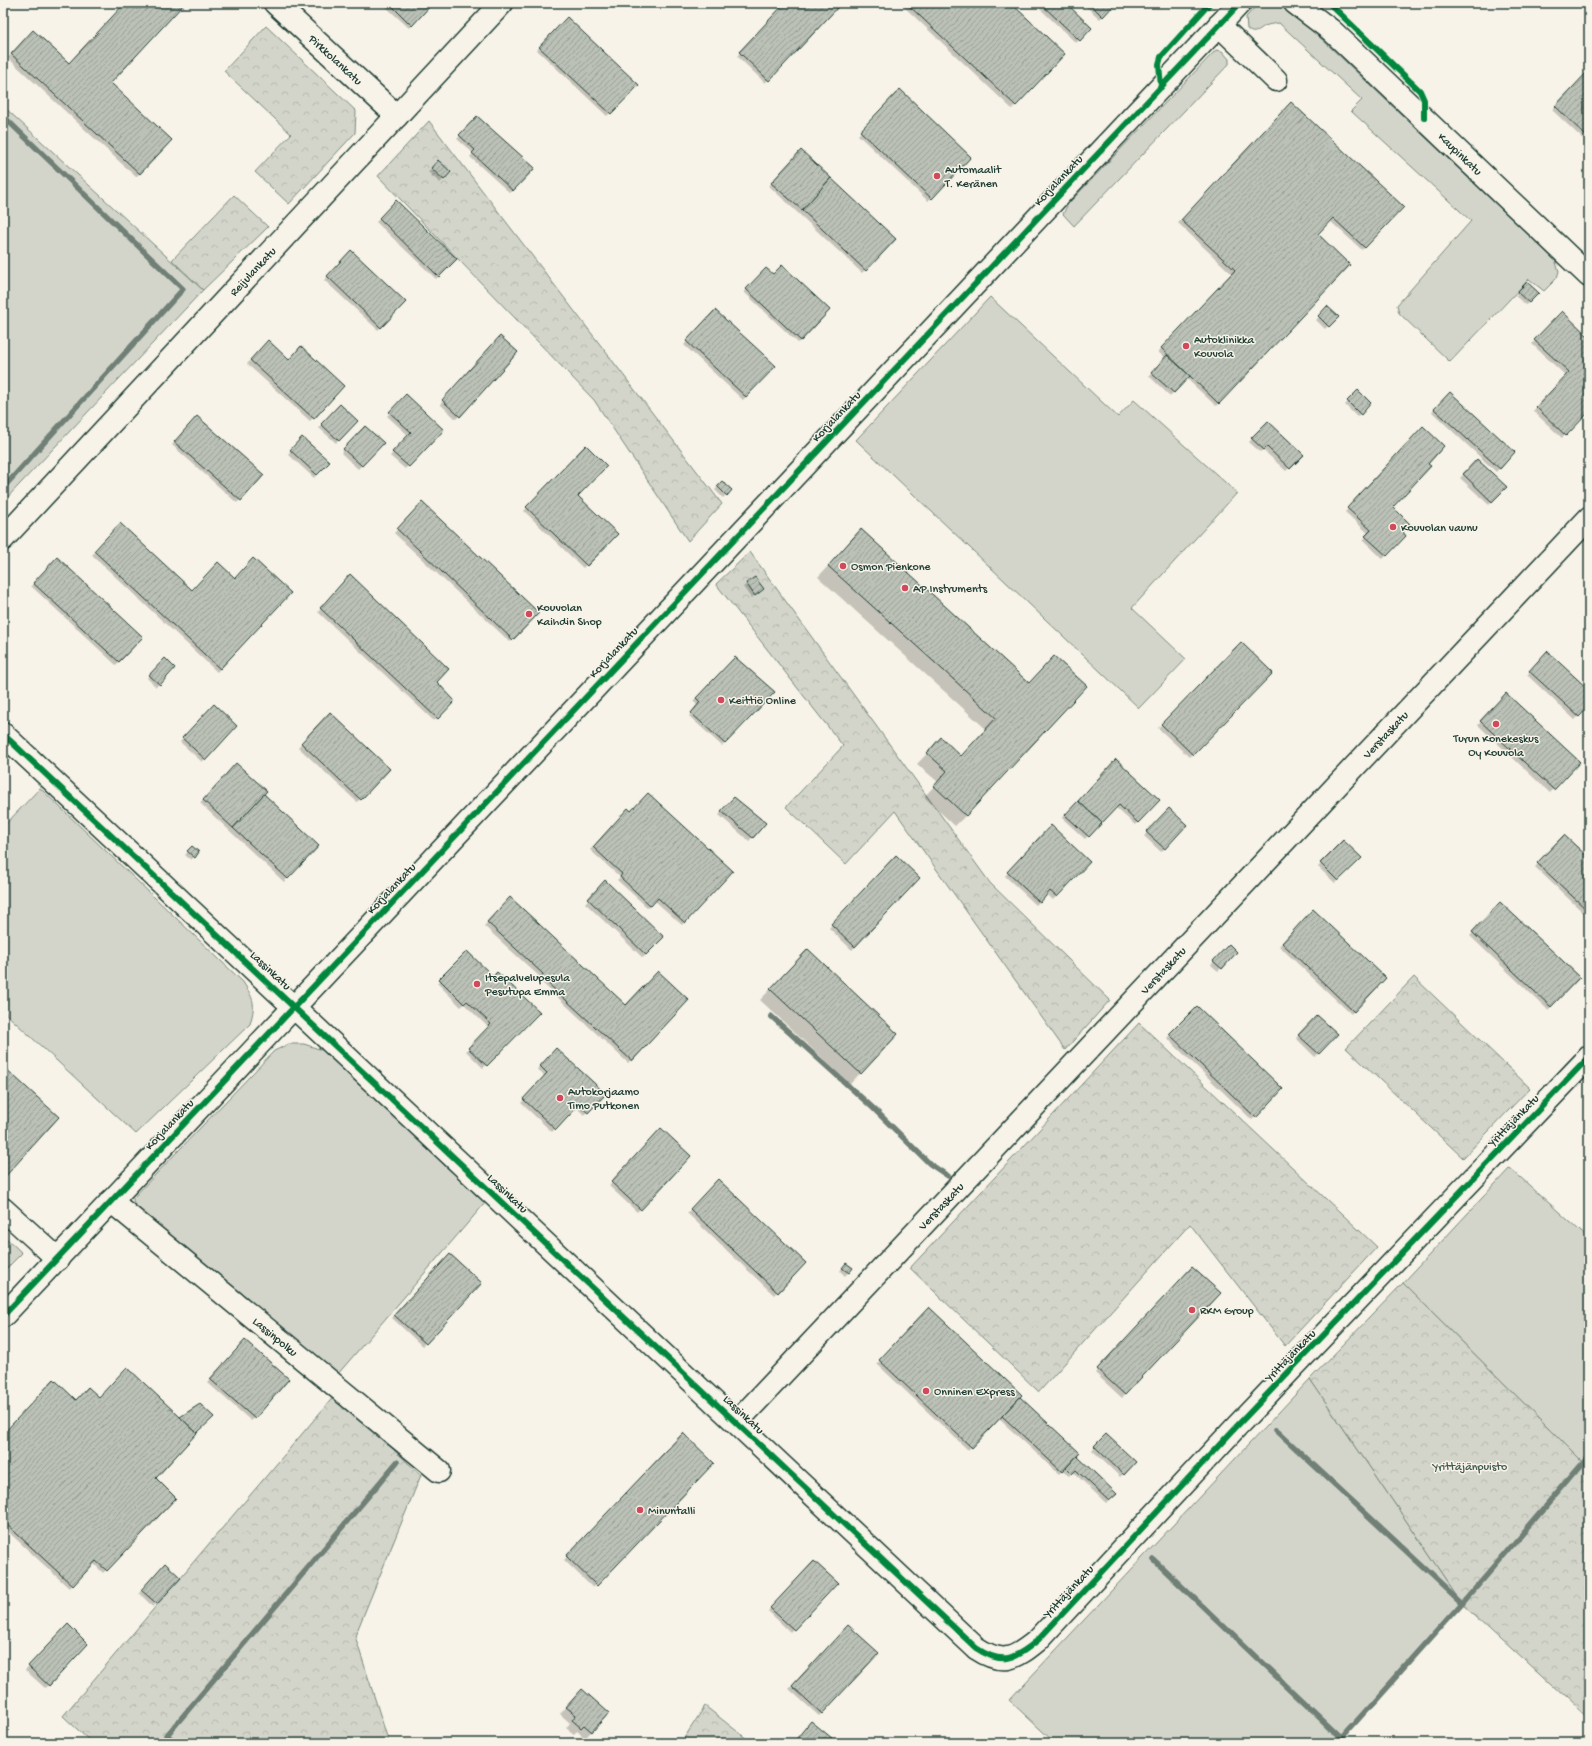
<svg xmlns="http://www.w3.org/2000/svg" width="1592" height="1746" viewBox="0 0 1592 1746" font-family="'Gochi Hand',sans-serif">
  <style>
    .grass { fill: #d3d5ca; stroke: #79897f }
    .forest { fill: url(#forest-crowns); stroke: #79897f }
    .shadow { fill: #0003 }
    .lines { fill: none; stroke-linecap: round; stroke-linejoin: round }
    .stream { stroke: #6f8077; stroke-width: 5.5 }
    .building { fill: url(#building-hatch); stroke: #1f3d34 }
    .minor-casing { stroke: #1f3d34; stroke-width: 25 }
    .minor { stroke: #f7f3e8; stroke-width: 22 }
    .cycleway-casing { stroke: #f7f3e8; stroke-width: 8 }
    .cycleway { stroke: #00873e; stroke-width: 6 }
    .poi-dot { fill: #d1495b; stroke: #f7f3e8; stroke-width: 1.5 }
    .labels { text-anchor: middle; stroke-width: 3; stroke-linejoin: round; paint-order: stroke }
    .street-label { font-size: 12px; fill: #1f3d34; stroke: #f7f3e8 }
    .poi-label { font-size: 12px; fill: #1f3d34; stroke: #f7f3e8; text-anchor: start }
    .park-label { font-size: 12px; fill: #435b52; stroke: #f7f3e8 }
  </style>
  <defs>
    <pattern id="forest-crowns" width="20" height="18" patternUnits="userSpaceOnUse"><rect width="20" height="18" fill="#d3d5ca"/><path d="M2 6a3 3 0 1 1 6 0M12 15a3 3 0 1 1 6 0" fill="none" stroke="#b5b8ae"/></pattern>
    <pattern id="building-hatch" width="6" height="6" patternUnits="userSpaceOnUse"><rect width="6" height="6" fill="#bbc1b6"/><path d="M-1 1l2-2M0 6l6-6M5 7l2-2" fill="none" stroke="#979e95"/></pattern>
  </defs>
  <rect width="100%" height="100%" fill="#f7f3e8"/>
  <filter id="ink" filterUnits="userSpaceOnUse"><feTurbulence type="fractalNoise" baseFrequency=".025" numOctaves="2"/><feDisplacementMap in="SourceGraphic" scale="8" xChannelSelector="R" yChannelSelector="G"/><feConvolveMatrix kernelMatrix="1 2 1 2 8 2 1 2 1" color-interpolation-filters="sRGB"/></filter>
  <g filter="url(#ink)">
    <g class="grass">
      <path d="M1261,3H1277L1292,11L1555,260L1559,271L1557,278L1544,291L1529,279L1450,362L1399,313L1397,305L1471,221L1351,111L1362,100L1279,23C1274,24 1269,24 1265,26C1257,30 1255,36 1247,29L1246,17L1258,4Z"/>
      <polygon points="1216,50 1222,51 1229,59 1229,64 1074,226 1063,214 1068,204"/>
      <polygon points="3,106 203,290 3,502"/>
      <polygon points="990,297 1118,417 1134,400 1237,493 1132,608 1186,659 1139,708 856,440"/>
      <path d="M40,788L243,982C254,1000 256,1003 250,1024L136,1134L3,1011V827Z"/>
      <polygon points="289,1044 304,1044 322,1050 485,1203 337,1375 134,1212 133,1198 274,1051"/>
      <polygon points="1510,1168 1589,1239 1589,1455 1583,1462 1403,1283"/>
      <polygon points="3,1235 22,1253 3,1272"/>
      <polygon points="1310,1379 1462,1603 1338,1743 1055,1743 1009,1700"/>
    </g>
    <g class="forest">
      <polygon points="266,26 356,111 355,133 289,204 255,172 291,134 224,71"/>
      <polygon points="429,121 722,504 688,541 594,400 378,176"/>
      <polygon points="234,195 268,227 203,290 172,260"/>
      <polygon points="750,552 990,883 1110,1000 1065,1050 895,811 846,864 786,807 843,746 716,584"/>
      <polygon points="1414,977 1530,1088 1463,1158 1346,1048"/>
      <polygon points="1139,1023 1377,1247 1285,1346 1190,1224 1039,1392 910,1268"/>
      <polygon points="1403,1283 1583,1462 1589,1455 1589,1720 1462,1603 1310,1379"/>
      <polygon points="335,1395 421,1475 355,1636 389,1743 92,1743 63,1716"/>
      <polygon points="705,1706 752,1743 681,1743"/>
    </g>
    <g class="shadow">
      <polygon points="126,3 129,3 137,10 144,3 184,3 110,83 171,140 136,177 8,58 33,31 69,65"/>
      <polygon points="390,3 432,3 409,28 386,7"/>
      <polygon points="786,3 836,3 839,5 765,83 737,56"/>
      <polygon points="880,3 886,3 883,6"/>
      <polygon points="900,3 1010,3 1064,54 1012,109"/>
      <polygon points="1034,3 1065,3 1091,28 1076,43"/>
      <polygon points="1082,3 1115,3 1100,19"/>
      <polygon points="567,19 637,85 607,116 537,50"/>
      <polygon points="1589,71 1589,132 1583,139 1552,110"/>
      <polygon points="900,90 970,157 928,201 858,135"/>
      <polygon points="1291,103 1402,207 1362,250 1330,221 1316,234 1349,265 1216,406 1186,378 1170,396 1149,376 1165,358 1158,352 1232,274 1178,223"/>
      <polygon points="477,117 533,168 510,193 470,157 473,153 457,139"/>
      <polygon points="801,151 895,239 862,273 769,186"/>
      <polygon points="438,161 450,172 440,183 428,172"/>
      <polygon points="396,202 455,259 436,279 376,222"/>
      <polygon points="351,252 404,302 378,330 324,280"/>
      <polygon points="766,269 773,276 829,310 798,343 744,292"/>
      <polygon points="1527,283 1537,293 1526,305 1515,296"/>
      <polygon points="1328,308 1337,317 1325,329 1316,320"/>
      <polygon points="715,311 774,366 743,400 684,345"/>
      <polygon points="1562,313 1589,338 1589,411 1562,438 1533,411 1566,376 1532,344"/>
      <polygon points="497,340 459,416 456,419 440,404"/>
      <polygon points="268,342 289,361 343,386 310,421 247,364"/>
      <polygon points="1358,392 1370,404 1357,417 1345,405"/>
      <polygon points="1450,393 1514,452 1496,472 1432,412"/>
      <polygon points="406,396 442,430 405,469 390,456 409,436 387,416"/>
      <polygon points="340,406 356,421 336,443 319,428"/>
      <polygon points="194,420 262,475 237,503 172,445"/>
      <polygon points="1268,422 1302,455 1286,471 1263,450 1260,452 1249,442"/>
      <polygon points="365,427 382,443 358,469 341,453"/>
      <polygon points="1423,428 1427,464 1391,507 1401,532 1404,536 1383,559 1363,540 1369,534 1345,512"/>
      <polygon points="302,438 328,462 314,478 288,454"/>
      <polygon points="586,447 577,496 616,534 583,568 524,511"/>
      <polygon points="1477,461 1505,487 1489,505 1460,478"/>
      <polygon points="722,482 731,490 723,498 715,490"/>
      <polygon points="422,504 537,613 510,642 394,533"/>
      <polygon points="121,525 192,591 289,593 217,672 92,555"/>
      <polygon points="861,530 1028,684 966,815 955,826 924,797 938,782 917,764 941,739 961,757 986,729 818,577"/>
      <polygon points="57,558 142,637 116,665 31,586"/>
      <polygon points="347,578 436,682 454,701 434,721 318,612"/>
      <polygon points="754,578 760,592 751,598 743,587"/>
      <polygon points="1241,643 1272,673 1189,757 1158,728"/>
      <polygon points="1548,653 1589,691 1589,705 1575,720 1527,675"/>
      <polygon points="735,658 774,692 722,746 689,716 698,706 693,701"/>
      <polygon points="165,659 174,668 156,687 147,678"/>
      <polygon points="1507,695 1579,762 1550,793 1478,725"/>
      <polygon points="214,705 236,726 202,762 180,742"/>
      <polygon points="330,713 389,769 357,802 298,747"/>
      <polygon points="1116,761 1158,800 1135,825 1115,807 1085,839 1062,818"/>
      <polygon points="236,764 263,794 318,846 284,882 200,803"/>
      <polygon points="731,801 764,824 749,841 719,815"/>
      <polygon points="628,809 732,871 682,925 655,901 648,908 617,880 620,877 590,850"/>
      <polygon points="1169,809 1186,825 1161,852 1144,836"/>
      <polygon points="1051,827 1089,862 1053,900 1047,894 1036,905 1005,876"/>
      <polygon points="1564,836 1589,859 1589,918 1535,867"/>
      <polygon points="1343,841 1360,858 1335,883 1318,867"/>
      <polygon points="192,847 198,852 191,860 185,855"/>
      <polygon points="896,857 919,878 852,950 829,928"/>
      <polygon points="605,882 663,937 643,958 585,903"/>
      <polygon points="510,898 626,1006 688,1000 628,1063 539,980 541,978 484,926"/>
      <polygon points="1500,904 1578,977 1548,1010 1470,936"/>
      <polygon points="1313,911 1385,978 1351,1014 1279,946"/>
      <polygon points="1229,945 1236,952 1218,971 1211,965"/>
      <polygon points="467,952 493,977 538,1012 483,1068 466,1051 489,1028 464,1004 461,1007 437,983"/>
      <polygon points="798,961 897,1034 850,1084 760,1000"/>
      <polygon points="1197,1008 1282,1089 1252,1120 1167,1038"/>
      <polygon points="1317,1016 1336,1034 1315,1057 1296,1038"/>
      <polygon points="556,1049 604,1094 584,1115 576,1107 552,1132 521,1103 545,1077 537,1069"/>
      <polygon points="661,1130 689,1156 637,1212 609,1186"/>
      <polygon points="718,1181 804,1263 774,1295 687,1213"/>
      <polygon points="450,1255 481,1283 422,1346 392,1318"/>
      <polygon points="843,1267 851,1269 845,1276 840,1271"/>
      <polygon points="1192,1269 1219,1293 1122,1398 1095,1373"/>
      <polygon points="929,1308 1019,1397 1076,1456 1115,1494 1106,1503 1073,1472 1069,1476 1062,1471 1059,1474 998,1418 968,1450 877,1364"/>
      <polygon points="242,1344 254,1418 251,1421 208,1383"/>
      <polygon points="76,1401 175,1498 103,1573 93,1563 69,1588 3,1527 3,1435"/>
      <polygon points="683,1435 713,1463 593,1588 564,1560"/>
      <polygon points="1106,1435 1135,1462 1120,1477 1092,1450"/>
      <polygon points="814,1562 836,1583 790,1632 768,1611"/>
      <polygon points="165,1565 180,1578 153,1607 139,1593"/>
      <polygon points="68,1625 87,1644 45,1688 25,1670"/>
      <polygon points="848,1626 877,1653 819,1716 789,1689"/>
      <polygon points="575,1697 592,1731 585,1738 577,1731 574,1734 566,1728 570,1723 560,1714"/>
    </g>
    <g class="lines">
      <g class="stream">
        <polyline points="3,116 183,289 3,488"/>
        <polyline points="771,1016 873,1108 930,1164 948,1176"/>
        <polyline points="1276,1430 1462,1603"/>
        <polyline points="1154,1560 1341,1738"/>
        <polyline points="176,1743 167,1735 397,1462"/>
        <polyline points="1337,1743 1462,1603 1589,1455"/>
      </g>
    </g>
    <g class="building">
      <polygon points="125,3 131,3 137,9 142,3 185,3 111,83 172,140 140,174 11,54 33,30 69,63"/>
      <polygon points="389,3 433,3 412,26"/>
      <polygon points="785,3 838,3 840,5 769,81 739,52"/>
      <polygon points="906,3 1011,3 1065,54 1016,106"/>
      <polygon points="1040,3 1066,3 1092,28 1080,41"/>
      <polygon points="1089,3 1116,3 1103,17"/>
      <polygon points="567,17 639,85 611,114 539,47"/>
      <polygon points="1589,70 1589,134 1586,136 1555,106"/>
      <polygon points="900,89 971,157 932,199 860,131"/>
      <polygon points="1291,102 1404,207 1365,248 1333,218 1318,234 1350,265 1219,404 1161,348 1235,270 1181,220"/>
      <polygon points="477,116 535,168 513,191 472,153 475,150 459,135"/>
      <polygon points="801,150 831,178 802,210 771,183"/>
      <polygon points="438,160 451,172 444,180 431,168"/>
      <polygon points="831,178 896,239 866,271 802,210"/>
      <polygon points="396,200 457,259 439,277 379,218"/>
      <polygon points="351,250 406,302 381,328 327,276"/>
      <polygon points="782,265 830,310 801,341 746,289 766,268 773,274"/>
      <polygon points="1527,282 1539,293 1529,303 1517,292"/>
      <polygon points="1327,306 1339,317 1329,327 1318,316"/>
      <polygon points="715,310 776,366 746,397 686,341"/>
      <polygon points="1562,311 1589,337 1589,412 1566,436 1536,407 1569,372 1534,340"/>
      <polygon points="500,336 518,352 460,417 442,400"/>
      <polygon points="268,340 289,360 301,346 344,386 314,419 250,360"/>
      <polygon points="1167,355 1190,376 1174,393 1151,373"/>
      <polygon points="1358,390 1371,403 1361,415 1347,401"/>
      <polygon points="1450,392 1515,452 1500,469 1434,409"/>
      <polygon points="406,394 444,430 409,467 392,452 411,432 389,412"/>
      <polygon points="340,404 358,421 339,441 321,424"/>
      <polygon points="197,416 264,475 241,501 174,442"/>
      <polygon points="1268,421 1304,455 1290,469 1267,447 1264,450 1251,438"/>
      <polygon points="365,426 384,443 362,466 343,449"/>
      <polygon points="1423,426 1444,446 1428,464 1431,466 1393,507 1410,524 1403,532 1406,536 1387,556 1365,536 1371,530 1347,508"/>
      <polygon points="302,437 330,462 317,475 290,450"/>
      <polygon points="586,445 607,466 578,496 618,534 587,566 526,507"/>
      <polygon points="1477,459 1507,487 1492,502 1463,474"/>
      <polygon points="722,481 732,490 727,496 717,486"/>
      <polygon points="422,502 539,613 513,640 397,529"/>
      <polygon points="120,523 192,590 218,562 235,578 253,558 291,593 220,669 94,551"/>
      <polygon points="861,529 1029,683 1054,656 1087,686 966,816 934,786 947,771 927,753 941,737 961,756 996,718 828,566"/>
      <polygon points="57,557 143,637 119,662 33,583"/>
      <polygon points="350,574 449,669 437,682 455,701 438,719 320,608"/>
      <polygon points="755,577 764,589 755,596 746,583"/>
      <polygon points="1241,642 1273,673 1193,755 1161,724"/>
      <polygon points="1547,651 1589,690 1589,706 1579,717 1529,671"/>
      <polygon points="735,657 775,692 725,744 691,713 700,702 696,698"/>
      <polygon points="165,658 175,668 160,685 149,675"/>
      <polygon points="1506,693 1580,762 1554,790 1480,721"/>
      <polygon points="214,704 237,726 206,760 182,738"/>
      <polygon points="330,712 390,769 361,800 301,743"/>
      <polygon points="1116,759 1160,800 1138,823 1119,805 1102,823 1078,801"/>
      <polygon points="236,763 267,791 233,828 203,800"/>
      <polygon points="648,793 733,871 685,923 658,898 651,906 620,877 622,874 593,847 628,808 631,811"/>
      <polygon points="264,794 319,846 288,879 233,828"/>
      <polygon points="734,797 766,823 753,838 721,811"/>
      <polygon points="1078,801 1102,823 1089,837 1065,815"/>
      <polygon points="1169,808 1187,825 1165,849 1146,832"/>
      <polygon points="1051,825 1090,862 1057,897 1050,891 1040,903 1007,872"/>
      <polygon points="1564,835 1589,858 1589,912 1537,863"/>
      <polygon points="1343,840 1362,858 1338,881 1320,863"/>
      <polygon points="192,846 199,852 195,858 187,851"/>
      <polygon points="896,855 920,878 855,947 831,924"/>
      <polygon points="605,880 664,937 646,955 588,899"/>
      <polygon points="510,897 626,1005 658,971 689,1000 632,1061 541,977 543,974 487,922"/>
      <polygon points="1500,902 1580,977 1551,1007 1472,932"/>
      <polygon points="1313,909 1386,978 1354,1012 1282,943"/>
      <polygon points="1229,944 1237,952 1222,969 1213,961"/>
      <polygon points="808,949 898,1034 861,1074 770,989"/>
      <polygon points="467,951 493,976 497,972 540,1012 487,1066 468,1048 491,1024 467,1001 464,1004 439,979"/>
      <polygon points="1197,1006 1283,1089 1256,1118 1169,1034"/>
      <polygon points="1317,1015 1338,1034 1319,1054 1298,1035"/>
      <polygon points="556,1048 606,1094 588,1113 579,1105 556,1130 523,1099 547,1073 540,1066"/>
      <polygon points="3,1066 59,1117 3,1179"/>
      <polygon points="661,1128 691,1156 641,1210 611,1182"/>
      <polygon points="718,1179 806,1263 778,1293 690,1209"/>
      <polygon points="450,1254 482,1283 426,1344 394,1315"/>
      <polygon points="846,1263 853,1268 849,1273 842,1268"/>
      <polygon points="1192,1267 1221,1293 1125,1395 1097,1369"/>
      <polygon points="929,1307 1022,1395 972,1448 879,1360"/>
      <polygon points="245,1340 289,1379 255,1419 210,1379"/>
      <polygon points="127,1367 197,1433 156,1478 176,1498 107,1571 96,1561 73,1586 3,1521 3,1434 54,1379 76,1400 88,1387 99,1397"/>
      <polygon points="1020,1397 1080,1453 1062,1472 1002,1416"/>
      <polygon points="200,1404 214,1417 197,1433 180,1417"/>
      <polygon points="683,1433 714,1463 597,1586 566,1556"/>
      <polygon points="1106,1434 1136,1462 1124,1475 1094,1446"/>
      <polygon points="1077,1456 1117,1494 1109,1501 1076,1470 1072,1474 1066,1468"/>
      <polygon points="814,1561 838,1583 794,1630 770,1608"/>
      <polygon points="165,1563 181,1578 157,1604 141,1590"/>
      <polygon points="68,1624 88,1644 49,1686 28,1666"/>
      <polygon points="848,1625 879,1653 822,1714 792,1686"/>
      <polygon points="582,1689 609,1713 592,1732 584,1725 581,1728 572,1720 576,1715 566,1707"/>
      <polygon points="811,1721 838,1743 793,1743"/>
    </g>
    <g class="lines">
      <g class="minor-casing">
        <g id="minor">
          <path id="s1" d="M275,3L397,116"/>
          <path id="s2" d="M1295,3L1332,31L1589,276"/>
          <polyline points="1219,25 1276,80"/>
          <path id="s3" d="M3,539L502,3"/>
          <path d="M3,734L976,1648C1003,1666 1015,1659 1038,1640L1237,1426L1589,1057"/>
          <path id="s4" d="M111,1201L439,1471"/>
          <polyline points="3,1209 58,1259"/>
          <polyline points="3,1316 1240,3"/>
          <path id="s5" d="M737,1422L1589,518"/>
        </g>
      </g>
      <use href="#minor" class="minor"/>
      <g class="cycleway-casing">
        <g id="cycleway">
          <polyline points="1329,3 1420,91 1424,100 1424,118"/>
          <polyline points="1161,87 1159,64 1161,57 1210,3"/>
          <path d="M3,734L976,1648C1003,1666 1015,1659 1038,1640L1237,1426L1589,1057"/>
          <polyline points="3,1316 1240,3"/>
        </g>
      </g>
      <use href="#cycleway" class="cycleway"/>
    </g>
  </g>
  <g class="poi-dot">
    <circle cx="937" cy="176" r="4"/>
    <circle cx="1186" cy="346" r="4"/>
    <circle cx="1393" cy="527" r="4"/>
    <circle cx="843" cy="566" r="4"/>
    <circle cx="905" cy="588" r="4"/>
    <circle cx="529" cy="614" r="4"/>
    <circle cx="721" cy="700" r="4"/>
    <circle cx="1496" cy="724" r="4"/>
    <circle cx="477" cy="984" r="4"/>
    <circle cx="560" cy="1098" r="4"/>
    <circle cx="1192" cy="1310" r="4"/>
    <circle cx="926" cy="1391" r="4"/>
    <circle cx="640" cy="1510" r="4"/>
  </g>
  <g class="labels">
    <g class="street-label">
      <text dy="4" stroke="none"><textPath href="#s1" startOffset="83">Pirkkolankatu</textPath></text>
      <text dy="4" stroke="none"><textPath href="#s2" startOffset="224">Kaupinkatu</textPath></text>
      <text transform="translate(1058 180) rotate(-47)" y="4">Korjalankatu</text>
      <text dy="4" stroke="none"><textPath href="#s3" startOffset="366">Reijulankatu</textPath></text>
      <text transform="translate(836 416) rotate(-47)" y="4">Korjalankatu</text>
      <text transform="translate(613 652) rotate(-47)" y="4">Korjalankatu</text>
      <text dy="4" stroke="none"><textPath href="#s5" startOffset="945">Verstaskatu</textPath></text>
      <text transform="translate(391 888) rotate(-47)" y="4">Korjalankatu</text>
      <text transform="translate(271 970) rotate(43)" y="4">Lassinkatu</text>
      <text dy="4" stroke="none"><textPath href="#s5" startOffset="621">Verstaskatu</textPath></text>
      <text transform="translate(1513 1120) rotate(-46)" y="4">Yrittäjänkatu</text>
      <text transform="translate(169 1124) rotate(-47)" y="4">Korjalankatu</text>
      <text transform="translate(508 1193) rotate(44)" y="4">Lassinkatu</text>
      <text dy="4" stroke="none"><textPath href="#s5" startOffset="297">Verstaskatu</textPath></text>
      <text dy="4" stroke="none"><textPath href="#s4" startOffset="213">Lassinpolku</textPath></text>
      <text transform="translate(1290 1355) rotate(-46)" y="4">Yrittäjänkatu</text>
      <text transform="translate(744 1414) rotate(43)" y="4">Lassinkatu</text>
      <text transform="translate(1068 1591) rotate(-47)" y="4">Yrittäjänkatu</text>
    </g>
    <g class="poi-label">
      <text x="945" y="173">Automaalit<tspan x="945" dy="14">T. Keränen</tspan></text>
      <text x="1194" y="343">Autoklinikka<tspan x="1194" dy="14">Kouvola</tspan></text>
      <text x="1401" y="531">Kouvolan vaunu</text>
      <text x="851" y="570">Osmon Pienkone</text>
      <text x="913" y="592">AP Instruments</text>
      <text x="537" y="611">Kouvolan<tspan x="537" dy="14">Kaihdin Shop</tspan></text>
      <text x="729" y="704">Keittiö Online</text>
      <text x="1496" y="742" text-anchor="middle">Turun Konekeskus<tspan x="1496" dy="14">Oy Kouvola</tspan></text>
      <text x="485" y="981">Itsepalvelupesula<tspan x="485" dy="14">Pesutupa Emma</tspan></text>
      <text x="568" y="1095">Autokorjaamo<tspan x="568" dy="14">Timo Putkonen</tspan></text>
      <text x="1200" y="1314">RKM Group</text>
      <text x="934" y="1395">Onninen Express</text>
      <text x="648" y="1514">Minuntalli</text>
    </g>
    <g class="park-label">
      <text x="1470" y="1470">Yrittäjänpuisto</text>
    </g>
  </g>
  <rect width="1592" height="1746" fill="none" stroke="#f7f3e8" stroke-width="16"/>
  <rect x="8" y="8" width="1576" height="1730" fill="none" stroke="#1f3d34" stroke-width="1.5" filter="url(#ink)"/>
</svg>
